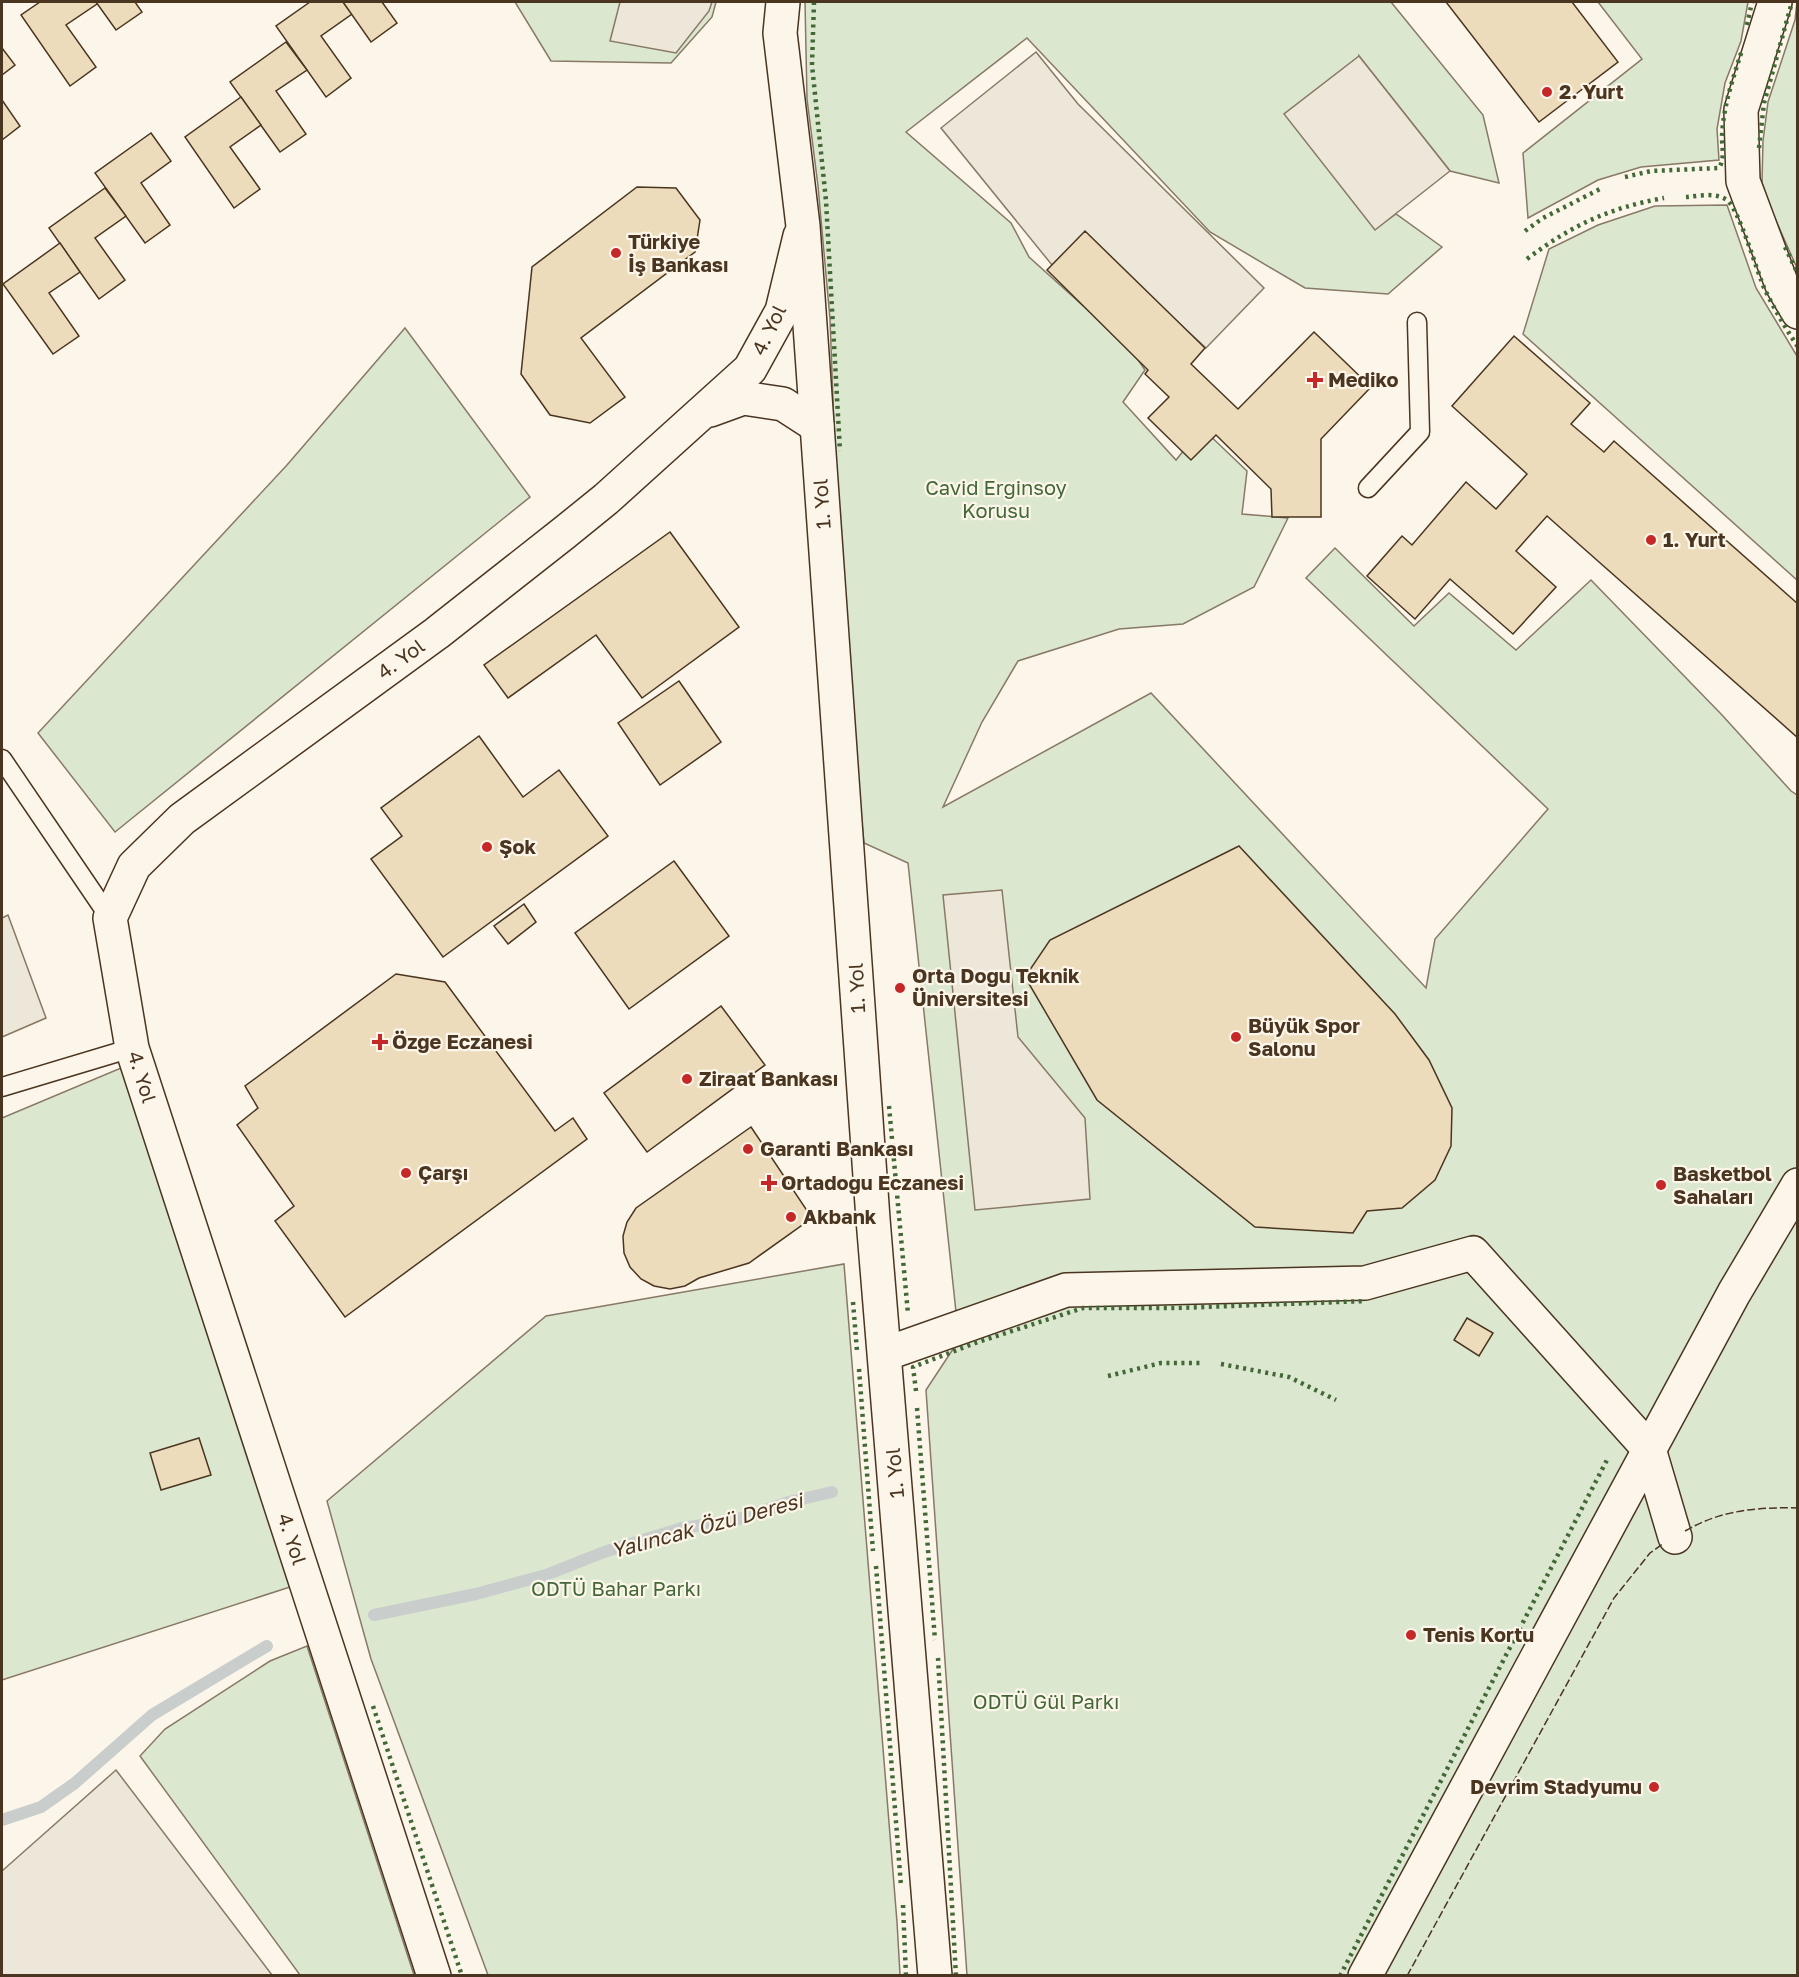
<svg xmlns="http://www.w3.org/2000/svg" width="1799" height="1977" viewBox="0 0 1799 1977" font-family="'Golos Text',sans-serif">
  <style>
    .green { fill: #dce7d0; stroke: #887966; stroke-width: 1.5 }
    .parking { fill: #ede7d9; stroke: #887966; stroke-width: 1.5 }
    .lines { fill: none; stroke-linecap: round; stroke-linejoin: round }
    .stream { stroke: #c9cecd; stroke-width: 12 }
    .building { fill: #ecdcbc; stroke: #4a3520; stroke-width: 1.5 }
    .lane-casing { stroke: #4a3520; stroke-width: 21 }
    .street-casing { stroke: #4a3520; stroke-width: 36 }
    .secondary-casing { stroke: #4a3520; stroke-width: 36 }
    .lane { stroke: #fbf6e9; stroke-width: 18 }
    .street { stroke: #fbf6e9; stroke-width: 33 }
    .secondary { stroke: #fbf6e9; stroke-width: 33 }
    .hedge { stroke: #436837; stroke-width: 4.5; stroke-dasharray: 3 4.5; stroke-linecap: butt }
    .fence { stroke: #4a3520; stroke-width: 1.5; stroke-dasharray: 8 3; stroke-linecap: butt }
    .poi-dot { fill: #c62828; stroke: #fbf6e9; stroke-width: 2 }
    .labels { text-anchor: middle; stroke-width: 4.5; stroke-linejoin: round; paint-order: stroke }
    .poi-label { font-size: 20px; font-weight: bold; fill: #4a3520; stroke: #fbf6e9; text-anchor: start }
    .street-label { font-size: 20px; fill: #4a3520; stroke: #fbf6e9 }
    .park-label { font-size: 20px; fill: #436837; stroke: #fbf6e9 }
    .water-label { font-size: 21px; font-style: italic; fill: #4a3520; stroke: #fbf6e9 }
  </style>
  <rect width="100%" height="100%" fill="#fbf6e9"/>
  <g class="green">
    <polygon points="515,2 716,2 712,17 671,63 551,61"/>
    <polygon points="805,2 1391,2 1483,115 1499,183 1450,171 1359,56 1375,229 1396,214 1442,247 1388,294 1305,288 1210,232 1027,38 906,132 1011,223 1029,257 1130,348 1145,370 1123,402 1176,460 1202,428 1247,471 1242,514 1288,518 1254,587 1183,624 1119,629 1018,661 982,722 943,807 1151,693 1426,988 1435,939 1548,809 1306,578 1335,548 1414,626 1449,593 1516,650 1591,580 1722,715 1791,791 1797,795 1797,1975 967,1975 926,1390 959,1340 908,863 864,843 841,621 830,319 818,186 807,99"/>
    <polygon points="1598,2 1748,2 1741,41 1725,83 1717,129 1719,160 1641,167 1598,180 1528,218 1523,153 1642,59"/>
    <polygon points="1797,2 1797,268 1772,212 1762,183 1763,141 1768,102 1795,20"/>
    <polygon points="1727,205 1756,288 1797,356 1797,580 1523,334 1549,249 1598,225 1655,206"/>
    <polygon points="405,328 530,497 115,832 38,733 287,465"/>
    <polygon points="121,1068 290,1587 2,1680 2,1118"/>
    <polygon points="844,1264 897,1922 900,1975 488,1975 371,1659 327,1501 546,1316"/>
    <polygon points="307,1646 414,1975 300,1975 140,1756 165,1729 270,1661"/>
  </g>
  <g class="parking">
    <polygon points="620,2 712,2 709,11 676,53 610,41"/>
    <polygon points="1036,52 1078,104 1264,288 1206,348 1083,236 1052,265 941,128"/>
    <polygon points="1359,56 1450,171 1375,230 1284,114"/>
    <polygon points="1002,890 1018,1037 1085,1118 1090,1199 975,1210 943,895"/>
    <polygon points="8,915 46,1018 2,1037 2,918"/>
    <polygon points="116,1770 272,1975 2,1975 2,1871"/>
  </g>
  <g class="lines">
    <g class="stream">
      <polyline points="374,1615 476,1594 546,1575 604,1552 682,1528 736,1520 789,1502 832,1492"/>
      <polyline points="2,1820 41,1807 75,1783 152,1715 267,1646"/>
    </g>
  </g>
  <g class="building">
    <polygon points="40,2 96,2 97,4 66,25 96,67 70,86 21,15"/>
    <polygon points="96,2 135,2 142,12 116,30"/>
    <polygon points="310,2 343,2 352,14 321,36 351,78 326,97 276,26"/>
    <polygon points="343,2 382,2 397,23 371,42"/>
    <polygon points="1446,2 1572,2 1618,62 1539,122"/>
    <polygon points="286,42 307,70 276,91 306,134 280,152 230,82"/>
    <polygon points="2,48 15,65 2,75"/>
    <polygon points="241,97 261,125 230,147 260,189 234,208 185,137"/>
    <polygon points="2,100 20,126 2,140"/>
    <polygon points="151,133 171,161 141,183 170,225 145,243 95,173"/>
    <polygon points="637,187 676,188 700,220 695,252 581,338 625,397 590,423 550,415 521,374 532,267"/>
    <polygon points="105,188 126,216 95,238 125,280 99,299 49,228"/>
    <polygon points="1085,231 1205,348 1191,364 1238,409 1314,332 1371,387 1321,439 1321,517 1272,517 1271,489 1216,435 1191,460 1148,418 1169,397 1145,374 1148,370 1047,270"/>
    <polygon points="60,243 80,272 49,293 79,336 53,354 3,284"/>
    <polygon points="1514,336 1590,403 1571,424 1604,452 1614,441 1798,604 1798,738 1547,516 1516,551 1556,587 1513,634 1450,579 1415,619 1367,576 1402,536 1412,545 1466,482 1496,509 1527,474 1452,406"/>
    <polygon points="670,532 739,627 642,698 596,635 508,698 484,665"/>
    <polygon points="679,681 721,742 660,785 618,723"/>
    <polygon points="479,736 523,797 559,770 608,836 443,957 371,859 402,836 381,808"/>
    <polygon points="1239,846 1395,1014 1429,1060 1452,1108 1451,1146 1435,1180 1402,1208 1367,1211 1353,1233 1255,1227 1097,1100 1025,977 1050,940"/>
    <polygon points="674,861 729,936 629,1009 575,933"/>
    <polygon points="524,904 536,922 508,944 494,926"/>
    <polygon points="396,974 445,982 555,1131 573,1118 587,1139 345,1317 275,1221 294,1206 237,1125 258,1108 245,1086"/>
    <polygon points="721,1006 765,1065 647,1152 604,1093"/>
    <polygon points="751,1127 812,1218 749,1263 699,1278 685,1286 670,1289 654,1286 641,1279 630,1267 624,1253 623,1236 627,1222 636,1208"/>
    <polygon points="1467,1318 1493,1333 1479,1356 1454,1340"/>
    <polygon points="199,1438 211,1475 161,1490 150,1453"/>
  </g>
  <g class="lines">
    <g class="lane-casing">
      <g id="lane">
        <polyline points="1368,488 1420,432 1417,322"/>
        <polyline points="2,759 110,918"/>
        <polyline points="2,1087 132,1048"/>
      </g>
    </g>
    <g class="street-casing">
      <g id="street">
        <polyline points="1775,2 1741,110 1743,181 1782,285 1798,312"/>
        <polyline points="710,410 743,398 783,404 817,426"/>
        <polyline points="885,1354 1066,1290 1365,1283 1473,1253 1649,1449 1675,1537"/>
        <polyline points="434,1976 132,1048 110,918 134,866 182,819 437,633 564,533 606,499 750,369 782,311 800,236"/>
        <polyline points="1365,1976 1734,1293 1798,1185"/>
      </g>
    </g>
    <g class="secondary-casing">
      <polyline id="secondary" points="783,2 780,33 803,226 873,1219 935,1976"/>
    </g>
    <use href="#lane" class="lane"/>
    <use href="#street" class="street"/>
    <use href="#secondary" class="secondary"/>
    <g class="hedge">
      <polyline points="814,2 812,65 826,201 840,451"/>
      <polyline points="1747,25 1752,2"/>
      <polyline points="1759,148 1764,103 1792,2"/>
      <path d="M1625,177L1651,171L1719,168C1725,158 1722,148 1722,137C1723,106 1733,79 1742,50"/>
      <path d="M1686,197C1699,196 1715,192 1727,200C1739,209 1757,272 1765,290C1775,310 1786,329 1798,347"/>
      <polyline points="1525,231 1543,218 1602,188"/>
      <polyline points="1785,247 1798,274"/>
      <path d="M1527,259C1572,225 1609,208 1664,198"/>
      <polyline points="889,1106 908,1314"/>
      <polyline points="853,1302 857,1351"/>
      <polyline points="1221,1364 1289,1377 1336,1400"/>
      <polyline points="859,1369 873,1551"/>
      <polyline points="1108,1376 1161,1363 1201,1363"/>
      <polyline points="916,1391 913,1367 975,1343 1083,1308 1178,1308 1366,1301"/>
      <polyline points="917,1408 935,1640"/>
      <polyline points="876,1566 901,1886"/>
      <polyline points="938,1658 956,1976"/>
      <polyline points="373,1706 462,1976"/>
      <polyline points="903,1905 906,1976"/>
      <polyline points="1340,1976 1608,1458"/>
    </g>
    <g class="fence">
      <path d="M1685,1531C1721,1510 1757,1507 1798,1508"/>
      <polyline points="1407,1976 1614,1598 1650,1553 1664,1543"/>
    </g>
  </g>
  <g class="poi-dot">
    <circle cx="1547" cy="92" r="6"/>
    <circle cx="616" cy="253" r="6"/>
    <path d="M1312 371h6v6h6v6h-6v6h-6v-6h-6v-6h6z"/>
    <circle cx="1651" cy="540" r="6"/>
    <circle cx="487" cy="847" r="6"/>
    <circle cx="900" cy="988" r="6"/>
    <circle cx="1236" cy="1037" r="6"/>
    <path d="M377 1033h6v6h6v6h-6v6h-6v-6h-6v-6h6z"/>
    <circle cx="687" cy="1079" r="6"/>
    <circle cx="748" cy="1149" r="6"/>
    <circle cx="406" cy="1173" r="6"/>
    <path d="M766 1174h6v6h6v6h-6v6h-6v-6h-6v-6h6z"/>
    <circle cx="1661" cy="1185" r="6"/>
    <circle cx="791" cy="1217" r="6"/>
    <circle cx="1411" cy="1635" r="6"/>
    <circle cx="1654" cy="1787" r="6"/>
  </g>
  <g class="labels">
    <g class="poi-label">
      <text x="1559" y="99">2. Yurt</text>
      <text x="628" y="249">Türkiye<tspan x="628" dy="23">İş Bankası</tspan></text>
      <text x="1328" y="387">Mediko</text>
      <text x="1663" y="547">1. Yurt</text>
      <text x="499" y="854">Şok</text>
      <text x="912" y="983">Orta Doğu Teknik<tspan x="912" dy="23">Üniversitesi</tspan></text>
      <text x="1248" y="1033">Büyük Spor<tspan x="1248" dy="23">Salonu</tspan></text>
      <text x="392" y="1049">Özge Eczanesi</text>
      <text x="699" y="1086">Ziraat Bankası</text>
      <text x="760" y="1156">Garanti Bankası</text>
      <text x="418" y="1180">Çarşı</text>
      <text x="1673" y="1181">Basketbol<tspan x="1673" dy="23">Sahaları</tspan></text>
      <text x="781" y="1190">Ortadoğu Eczanesi</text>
      <text x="803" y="1224">Akbank</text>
      <text x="1423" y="1642">Tenis Kortu</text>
      <text x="1642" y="1794" text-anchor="end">Devrim Stadyumu</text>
    </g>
    <g class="street-label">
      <text transform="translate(769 330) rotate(-64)" y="7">4. Yol</text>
      <text transform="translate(822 504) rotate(-94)" y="7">1. Yol</text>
      <text transform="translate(401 659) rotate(-36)" y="7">4. Yol</text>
      <text transform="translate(857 988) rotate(-93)" y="7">1. Yol</text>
      <text transform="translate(142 1077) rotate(73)" y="7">4. Yol</text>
      <text transform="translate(895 1473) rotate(-95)" y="7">1. Yol</text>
      <text transform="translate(292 1539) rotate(72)" y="7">4. Yol</text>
    </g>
    <g class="park-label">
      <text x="996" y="495">Cavid Erginsoy<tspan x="996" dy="23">Korusu</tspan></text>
      <text x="616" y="1596">ODTÜ Bahar Parkı</text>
      <text x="1046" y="1709">ODTÜ Gül Parkı</text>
    </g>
    <g class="water-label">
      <text transform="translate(707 1526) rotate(-15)" y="7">Yalıncak Özü Deresi</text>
    </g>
  </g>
  <rect width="1799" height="1977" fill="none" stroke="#4a3520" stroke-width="6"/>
</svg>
